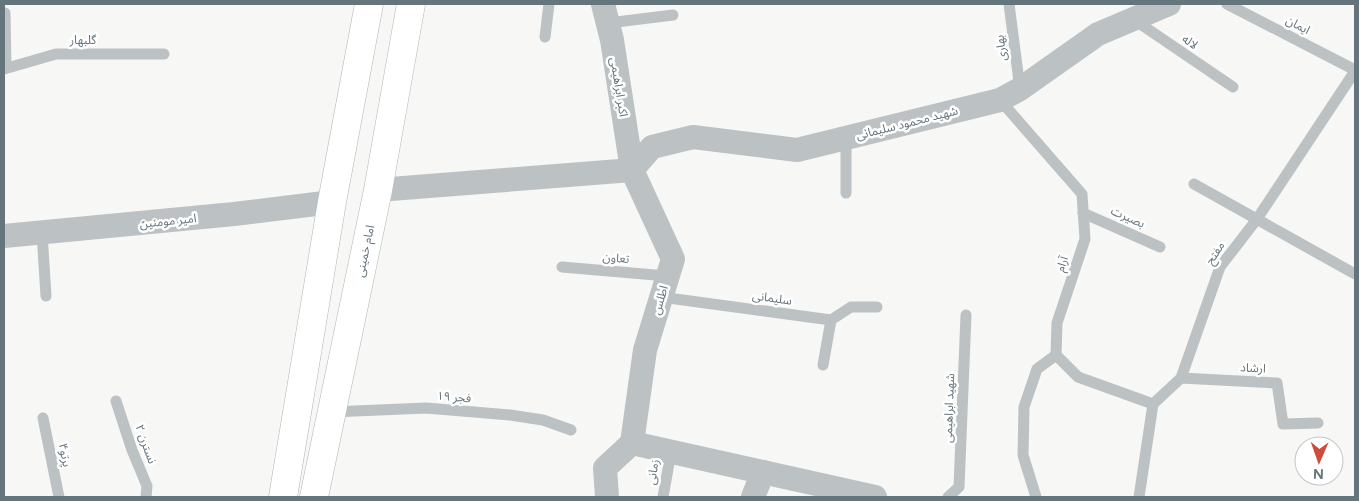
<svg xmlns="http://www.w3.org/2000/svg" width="1359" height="501" viewBox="0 0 1359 501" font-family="Figtree,'Noto Sans Arabic',sans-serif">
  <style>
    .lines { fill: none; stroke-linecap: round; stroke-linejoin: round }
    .primary-casing { stroke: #b0b6b8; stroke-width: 29 }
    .service { stroke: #bcc1c4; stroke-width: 11 }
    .minor { stroke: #bcc1c4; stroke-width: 24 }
    .primary { stroke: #fff; stroke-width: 28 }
    .labels { text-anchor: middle; stroke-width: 5; stroke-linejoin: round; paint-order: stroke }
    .street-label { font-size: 12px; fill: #65757c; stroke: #fff }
  </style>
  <rect width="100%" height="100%" fill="#f7f7f5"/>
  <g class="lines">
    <g class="primary-casing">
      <g id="primary">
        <polyline points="283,497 332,202 369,4"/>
        <polyline points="314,497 378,190 411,4"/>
      </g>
    </g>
    <g class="service">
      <polyline points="1009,4 1020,89"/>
      <polyline points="1227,4 1355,70"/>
      <polyline points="5,13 6,68"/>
      <polyline points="1133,19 1233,87"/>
      <polyline points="608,23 673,15"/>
      <polyline points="545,37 549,4"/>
      <polyline points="4,69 56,54 164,54"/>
      <polyline points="1000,100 1082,194 1085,239 1057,323 1056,355 1078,377 1153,404"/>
      <polyline points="846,138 846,193"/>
      <polyline points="1194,184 1355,274"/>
      <polyline points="1083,213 1160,247"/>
      <polyline points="42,233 46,296"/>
      <polyline points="562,267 667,276"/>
      <polyline points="661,297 831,320 851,307 877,307"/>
      <polyline points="823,365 831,320"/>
      <polyline points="1181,378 1277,383 1283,424 1318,423"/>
      <polyline points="116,401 132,450 147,486 146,497"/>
      <polyline points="332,412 426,408 510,415 543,420 571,430"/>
      <polyline points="43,418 59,497"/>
      <polyline points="663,497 671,452"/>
      <polyline points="948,497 959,487 966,315"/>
      <polyline points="1036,497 1023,455 1024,407 1037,369 1056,355"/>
      <polyline points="1139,497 1153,404 1181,378 1220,267 1257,219 1355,71"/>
    </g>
    <g class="minor">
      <polyline points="603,4 612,40 632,170"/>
      <polyline points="632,170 652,147 693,137 797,150 1000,100 1020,89 1098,34 1169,4"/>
      <polyline points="378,190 632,170 673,259 645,350 632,443"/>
      <polyline points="4,236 234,214 332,202"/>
      <polyline points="632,443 875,497"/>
      <polyline points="607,497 605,468 632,443"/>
      <polyline points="753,497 763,472"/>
    </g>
    <use href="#primary" class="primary"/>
  </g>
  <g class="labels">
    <g class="street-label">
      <text transform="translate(1298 25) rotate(28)" y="4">ایمان</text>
      <text x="83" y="44">گلبهار</text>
      <text transform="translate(1190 42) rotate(34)" y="4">لاله</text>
      <text transform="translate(1001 48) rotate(-97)" y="4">بهاری</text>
      <text transform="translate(619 87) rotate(81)" y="4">اکبر ابراهیمی</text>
      <text transform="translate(907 123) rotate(-14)" y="4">شهید محمود سلیمانی</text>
      <text transform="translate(1128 217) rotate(24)" y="4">بصیرت</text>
      <text transform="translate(168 221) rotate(-6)" y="4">امیر مومنین</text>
      <text transform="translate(365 251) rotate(-78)" y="4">امام خمینی</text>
      <text transform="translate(1215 253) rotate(-57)" y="4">مفتح</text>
      <text transform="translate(616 258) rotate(5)" y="4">تعاون</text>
      <text transform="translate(1062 264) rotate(-72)" y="4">آرام</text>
      <text transform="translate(772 298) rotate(8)" y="4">سلیمانی</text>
      <text transform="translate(660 300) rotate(-73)" y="4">اطلس</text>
      <text transform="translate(1253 368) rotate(3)" y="4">ارشاد</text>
      <text transform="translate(454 397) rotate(5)" y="4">فجر ۱۹</text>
      <text transform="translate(949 408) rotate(-88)" y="4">شهید ابراهیمی</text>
      <text transform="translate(146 444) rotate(70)" y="4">نسترن ۲</text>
      <text transform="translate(65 455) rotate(79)" y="4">پرتو۴</text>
      <text transform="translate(653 472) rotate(-81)" y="4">زمانی</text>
    </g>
  </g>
  <rect width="1359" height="501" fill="none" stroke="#65757c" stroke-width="10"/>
  <g transform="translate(1319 461) rotate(182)"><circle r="24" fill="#ffffff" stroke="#c1c8cb"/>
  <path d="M0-4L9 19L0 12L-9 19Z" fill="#cf4b3c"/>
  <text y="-8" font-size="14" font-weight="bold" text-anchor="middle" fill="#65757c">N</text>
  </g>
</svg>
